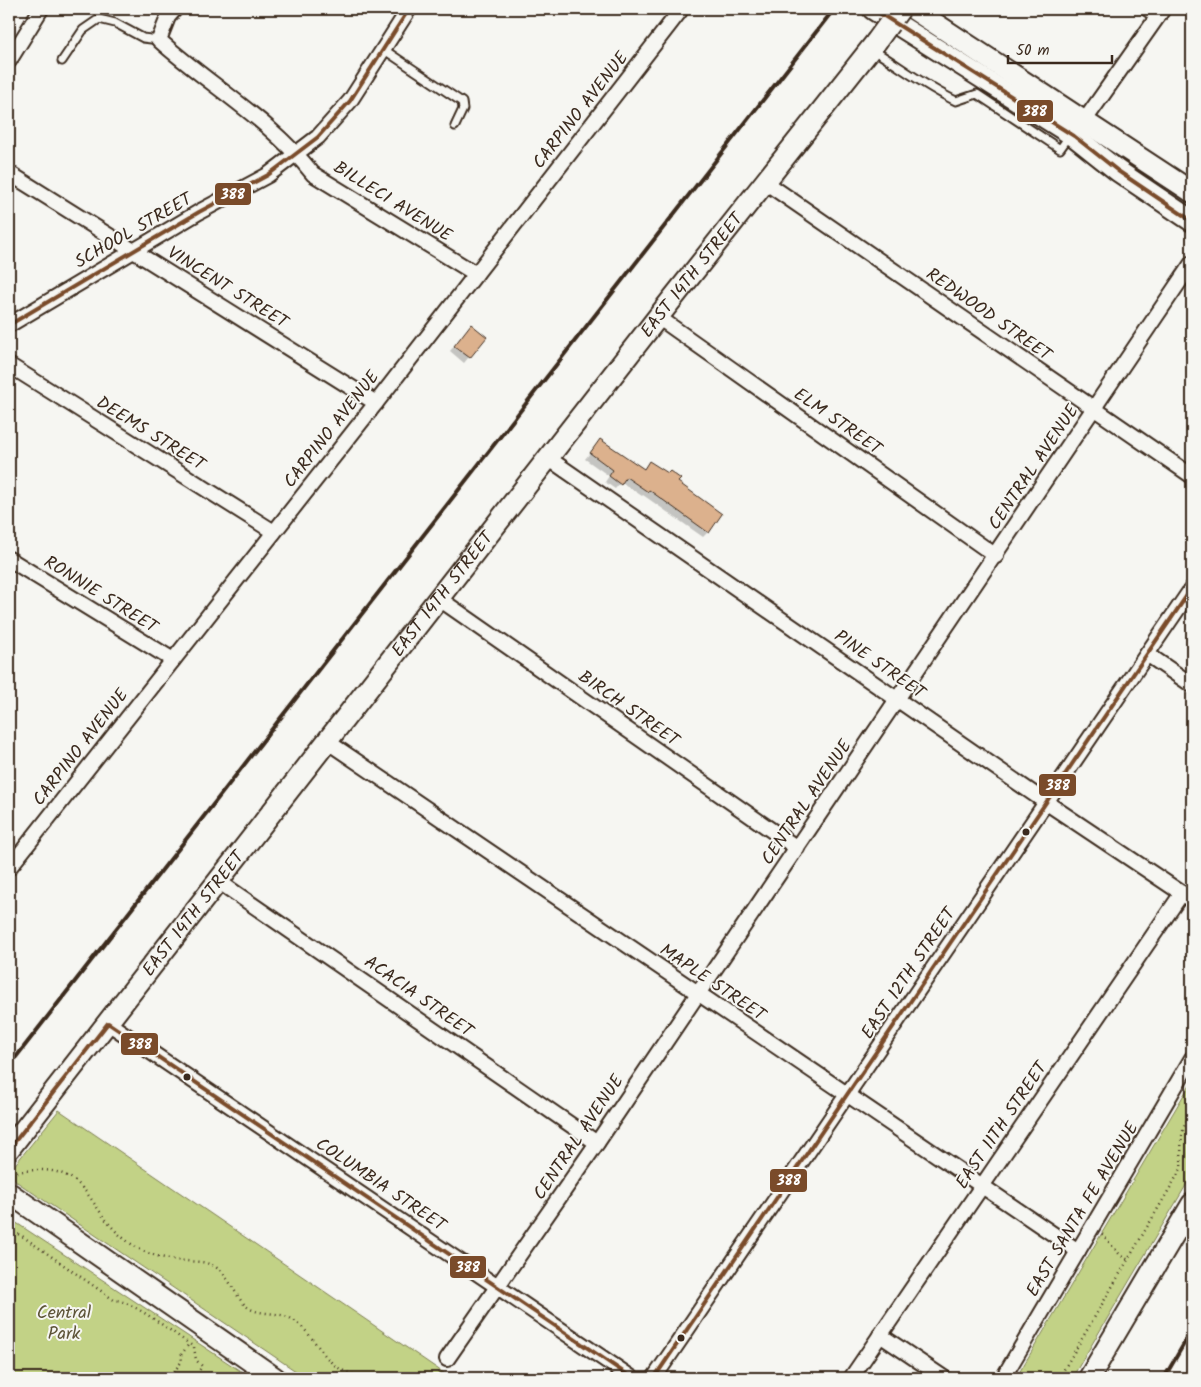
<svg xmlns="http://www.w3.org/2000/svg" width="1201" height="1387" viewBox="0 0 1201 1387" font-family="Kalam,sans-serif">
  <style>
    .green { fill: #c2d286; stroke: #7e7e52 }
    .shadow { fill: #0003 }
    .building { fill: #dcb18d; stroke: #3b2a1e }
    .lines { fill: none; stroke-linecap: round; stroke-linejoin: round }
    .lane-casing { stroke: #3b2a1e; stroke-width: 11 }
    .street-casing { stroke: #3b2a1e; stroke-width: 18 }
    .secondary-casing { stroke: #3b2a1e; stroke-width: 24 }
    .path { stroke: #3b2a1e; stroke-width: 2.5; stroke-dasharray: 1 4; stroke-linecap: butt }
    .lane { stroke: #f6f6f2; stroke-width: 7 }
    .street { stroke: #f6f6f2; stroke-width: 14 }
    .secondary { stroke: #f6f6f2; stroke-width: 20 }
    .rail { stroke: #3b2a1e; stroke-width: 4 }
    .secondary-bridge-casing { stroke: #3b2a1e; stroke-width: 24; stroke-linecap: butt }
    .secondary-bridge { stroke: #f6f6f2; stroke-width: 20 }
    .bus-1-casing { stroke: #f6f6f2; stroke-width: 8 }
    .bus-1 { stroke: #7a4b2a; stroke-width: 4 }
    .bus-dot { fill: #3b2a1e; stroke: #f6f6f2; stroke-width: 2 }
    .labels { text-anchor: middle; stroke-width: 4; stroke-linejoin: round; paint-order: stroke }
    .street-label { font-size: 18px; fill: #3b2a1e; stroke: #f6f6f2 }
    .park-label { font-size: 18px; fill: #5d5438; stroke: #f6f6f2 }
    .line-badge { stroke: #f6f6f2; stroke-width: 2 }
    .badge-label { font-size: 14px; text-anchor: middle; font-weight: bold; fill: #fff }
  </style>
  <rect width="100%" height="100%" fill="#f6f6f2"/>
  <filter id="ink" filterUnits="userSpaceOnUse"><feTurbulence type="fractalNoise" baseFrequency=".02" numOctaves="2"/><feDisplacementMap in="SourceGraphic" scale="10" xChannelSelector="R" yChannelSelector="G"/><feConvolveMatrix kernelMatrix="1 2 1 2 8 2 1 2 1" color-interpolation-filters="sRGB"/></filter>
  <g filter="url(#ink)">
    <g class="green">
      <polygon points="1192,1081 1192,1175 1185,1187 1072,1378 1016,1378"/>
      <polygon points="59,1110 451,1378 306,1378 17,1182 14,1178 13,1167"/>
      <polygon points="9,1219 18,1224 251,1378 9,1378"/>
    </g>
    <g class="shadow">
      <polygon points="466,331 485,337 464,363 450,351"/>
      <polygon points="600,441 643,470 649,462 677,483 708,532 703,537 643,495 642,496 621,482 615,489 605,482 609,476 585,459"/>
    </g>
    <g class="building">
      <polygon points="471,324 487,337 470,358 454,346"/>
      <polygon points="600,439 644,469 649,461 668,473 670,471 681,479 678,482 722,514 709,533 649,490 648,492 626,477 621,485 609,476 613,470 590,453"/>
    </g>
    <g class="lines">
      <g class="lane-casing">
        <g id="lane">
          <polyline points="383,49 462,102 463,109 455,126"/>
          <path d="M873,50C901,67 926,87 956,101L977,94L1060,149L1070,135"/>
          <polyline points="62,61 83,30 99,19 115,23 143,38 159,40"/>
        </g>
      </g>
      <g class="street-casing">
        <g id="street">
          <path d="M175,9L168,17L159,40C209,85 271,120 313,174L476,274"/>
          <polyline points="1148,9 1158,16"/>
          <polyline points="9,61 41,9"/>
          <polyline points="1085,120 1163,9"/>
          <polyline points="9,173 376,403"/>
          <polyline points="765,182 1192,476"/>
          <polyline points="658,317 996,556"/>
          <polyline points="9,325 199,212 268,175 318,137 350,101 409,9"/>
          <polyline points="9,365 274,532"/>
          <polyline points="548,458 1047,803 1192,900"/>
          <polyline points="9,559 173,660"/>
          <polyline points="438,598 797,848"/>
          <polyline points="1147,654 1192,685"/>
          <polyline points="328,742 1078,1251"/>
          <polyline points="9,868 376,403 680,11 678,9"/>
          <polyline points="218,881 597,1143"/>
          <polyline points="108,1023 632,1378"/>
          <polyline points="880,1335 944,1378"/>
          <polyline points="447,1359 597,1143 1192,263"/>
          <polyline points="654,1378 1192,588"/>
          <polyline points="851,1378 1182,893"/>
          <polyline points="1003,1378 1192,1058"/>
        </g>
      </g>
      <g class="secondary-casing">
        <g id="secondary">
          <polyline points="873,9 1074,136 1118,171 1192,221"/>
          <polyline points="913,9 1192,192"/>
          <path id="s1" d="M9,1149L658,317L876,42"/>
          <polyline points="9,1193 275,1378"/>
          <polyline points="1089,1378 1192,1204"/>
        </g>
      </g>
      <g class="path">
        <path d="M12,1173C97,1156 81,1214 136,1247C150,1256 170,1260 187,1261C193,1262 203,1261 209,1264C228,1270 233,1294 246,1306C258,1316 276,1311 290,1318C308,1328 317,1348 331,1362C340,1371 353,1375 365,1378"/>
        <path d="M9,1230L22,1236L114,1300C132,1300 177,1336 194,1347L196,1360L202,1366L195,1378"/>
        <polyline points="1102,1234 1121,1256 1129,1260"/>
        <polyline points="180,1378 173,1373 182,1361 181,1355 189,1344"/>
        <polyline points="437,1378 441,1369"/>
        <path d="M1059,1378L1181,1169C1182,1150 1178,1128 1192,1114"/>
      </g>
      <use href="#lane" class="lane"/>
      <use href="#street" class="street"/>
      <use href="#secondary" class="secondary"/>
      <g class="rail">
        <polyline points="9,1066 834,9"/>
        <polyline points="1164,1378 1192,1330"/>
      </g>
      <g class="secondary-bridge-casing">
        <polyline id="secondary-bridge" points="876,42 900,9"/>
      </g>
      <use href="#secondary-bridge" class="secondary-bridge"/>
      <g class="bus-1-casing">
        <g id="bus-1">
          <polyline points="873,9 1074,136 1118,171 1192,221"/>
          <polyline points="9,325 199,212 268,175 318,137 350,101 409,9"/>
          <polyline points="9,1149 108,1023 632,1378"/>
          <polyline points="654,1378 1192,588"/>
        </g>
      </g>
      <use href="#bus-1" class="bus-1"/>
    </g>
  </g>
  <g class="bus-dot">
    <circle cx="1026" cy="832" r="4.5"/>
    <circle cx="187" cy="1077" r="4.5"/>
    <circle cx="681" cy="1338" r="4.5"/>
  </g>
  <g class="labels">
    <g class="street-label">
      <text transform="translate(580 110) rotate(-52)" y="6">CARPINO AVENUE</text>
      <text transform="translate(393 201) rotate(32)" y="6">BILLECI AVENUE</text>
      <text transform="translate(133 230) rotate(-30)" y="6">SCHOOL STREET</text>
      <text dy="6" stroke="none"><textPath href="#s1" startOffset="1109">EAST 14TH STREET</textPath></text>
      <text transform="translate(228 287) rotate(32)" y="6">VINCENT STREET</text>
      <text transform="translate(989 314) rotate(35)" y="6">REDWOOD STREET</text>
      <text transform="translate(838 421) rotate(35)" y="6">ELM STREET</text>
      <text transform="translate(331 429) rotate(-52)" y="6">CARPINO AVENUE</text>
      <text transform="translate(151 433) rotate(32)" y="6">DEEMS STREET</text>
      <text transform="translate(1033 467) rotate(-56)" y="6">CENTRAL AVENUE</text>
      <text transform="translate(101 594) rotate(32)" y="6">RONNIE STREET</text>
      <text dy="6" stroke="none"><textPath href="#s1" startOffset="704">EAST 14TH STREET</textPath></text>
      <text transform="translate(880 664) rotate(35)" y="6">PINE STREET</text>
      <text transform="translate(629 708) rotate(35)" y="6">BIRCH STREET</text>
      <text transform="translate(80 747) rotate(-52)" y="6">CARPINO AVENUE</text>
      <text transform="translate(806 802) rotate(-56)" y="6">CENTRAL AVENUE</text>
      <text dy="6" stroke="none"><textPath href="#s1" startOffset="299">EAST 14TH STREET</textPath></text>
      <text transform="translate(908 973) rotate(-56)" y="6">EAST 12TH STREET</text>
      <text transform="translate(713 982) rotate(34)" y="6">MAPLE STREET</text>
      <text transform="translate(419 996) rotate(35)" y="6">ACACIA STREET</text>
      <text transform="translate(1001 1125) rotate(-56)" y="6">EAST 11TH STREET</text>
      <text transform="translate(578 1137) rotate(-56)" y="6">CENTRAL AVENUE</text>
      <text transform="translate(381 1184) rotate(34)" y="6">COLUMBIA STREET</text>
      <text transform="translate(1082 1209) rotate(-59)" y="6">EAST SANTA FE AVENUE</text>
    </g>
    <g class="park-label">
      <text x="64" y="1318">Central<tspan x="64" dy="21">Park</tspan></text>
    </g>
  </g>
  <g class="line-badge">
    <rect x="1016" y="99" width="38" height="24" rx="5" fill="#7a4b2a"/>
    <rect x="214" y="182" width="38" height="24" rx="5" fill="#7a4b2a"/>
    <rect x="1038" y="773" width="39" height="24" rx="5" fill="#7a4b2a"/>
    <rect x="120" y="1032" width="39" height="24" rx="5" fill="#7a4b2a"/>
    <rect x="769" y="1168" width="39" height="25" rx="5" fill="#7a4b2a"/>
    <rect x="449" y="1255" width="38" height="24" rx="5" fill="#7a4b2a"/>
  </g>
  <g class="badge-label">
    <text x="1035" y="116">388</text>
    <text x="233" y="199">388</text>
    <text x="1058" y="790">388</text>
    <text x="140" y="1049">388</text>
    <text x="789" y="1185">388</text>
    <text x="468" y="1272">388</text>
  </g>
  <rect width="1201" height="1387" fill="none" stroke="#f6f6f2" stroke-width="30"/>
  <rect x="15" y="15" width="1171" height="1357" fill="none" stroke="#3b2a1e" stroke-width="2" filter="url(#ink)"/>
  <path d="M1008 55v8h104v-8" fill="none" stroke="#3b2a1e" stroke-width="2.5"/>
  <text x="1016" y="55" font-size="15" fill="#3b2a1e" stroke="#f6f6f2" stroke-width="4" paint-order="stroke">50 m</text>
</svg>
